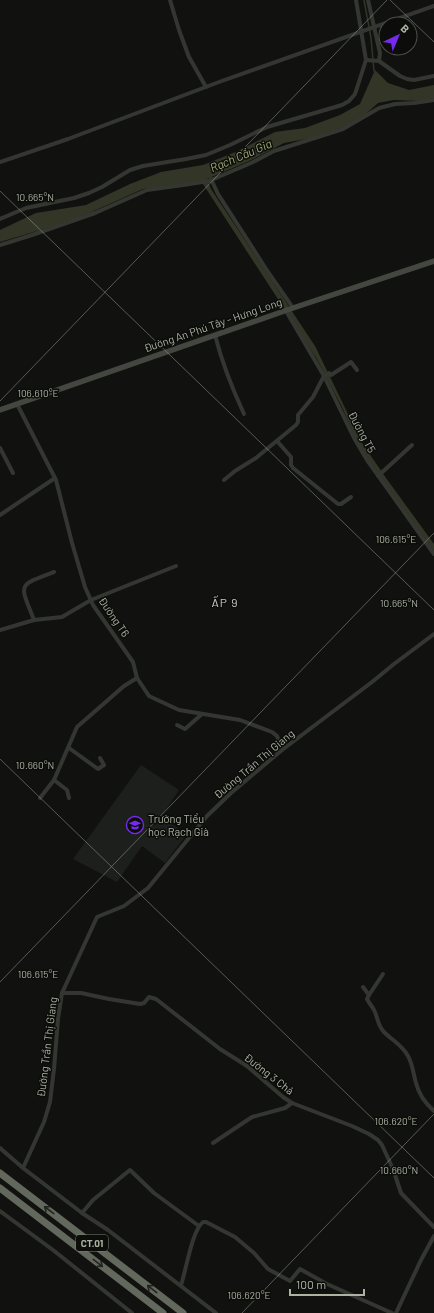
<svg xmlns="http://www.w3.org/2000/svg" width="434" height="1313" viewBox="0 0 434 1313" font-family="Barlow,sans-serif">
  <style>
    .built { fill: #1d1f1c }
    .water { fill: #333527 }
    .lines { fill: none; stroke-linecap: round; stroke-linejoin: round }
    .stream { stroke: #333527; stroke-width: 1.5 }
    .street { stroke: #343731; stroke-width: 4 }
    .secondary { stroke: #43473f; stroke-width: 5.5 }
    .highway { stroke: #63685d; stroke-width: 7 }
    .oneway { stroke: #222420 }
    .ticks { fill: none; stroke: #acb3a2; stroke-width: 1; stroke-opacity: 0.45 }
    .labels { text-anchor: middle; stroke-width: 3; stroke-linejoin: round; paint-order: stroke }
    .shield { fill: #0c0d0b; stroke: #7c8175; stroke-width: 1 }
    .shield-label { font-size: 10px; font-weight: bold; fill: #acb3a2 }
    .street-label { font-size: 11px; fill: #acb3a2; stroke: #0c0d0b }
    .poi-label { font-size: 11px; fill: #acb3a2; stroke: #0c0d0b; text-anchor: start }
    .water-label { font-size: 12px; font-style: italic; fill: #a4ae78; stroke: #0c0d0b }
    .neighbourhood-label { font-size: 12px; letter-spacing: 1px; fill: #c9cfc3; stroke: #0c0d0b }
    .ticks-label { font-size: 10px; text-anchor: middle; fill: #acb3a2; stroke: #0c0d0b; stroke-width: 3; stroke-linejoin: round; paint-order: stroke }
  </style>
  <rect width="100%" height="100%" fill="#111210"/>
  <polygon class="built" points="141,765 179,790 161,817 187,834 165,863 142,846 117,882 73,859"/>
  <polygon class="water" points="375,70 388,83 409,90 434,85 434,98 421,101 394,100 378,103 359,120 343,127 317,137 284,143 249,161 207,179 211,189 315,346 362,443 386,478 434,544 434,551 366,456 355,437 342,407 317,359 201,181 143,189 87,214 57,225 0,242 0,230 36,213 86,205 130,184 161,172 203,165 238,151 275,132 305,128 340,115 360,104"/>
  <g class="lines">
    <polyline class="stream" points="364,0 371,38 374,71"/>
    <g class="street">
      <polyline points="170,0 179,30 189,57 206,87"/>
      <polyline points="368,0 380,53 379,61"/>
      <polyline points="366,60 379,61 400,76 407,79 414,80 434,76"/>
      <polyline points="0,162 68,139 219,82 434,6"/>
      <polyline points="211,179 218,194 268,272 293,308"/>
      <polyline points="0,219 26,208 74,198 89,193 102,187 130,170 143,166 186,159 206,155 230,145 267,127 342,105 349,101 355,94 366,60 356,0"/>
      <polyline points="0,245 32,235 95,213 147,190 183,185 209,181 251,163 274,151 343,129 379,108 395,104 414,103 434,100"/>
      <polyline points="286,311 324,376 354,438 367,460 434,554"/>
      <path d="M215,335C222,363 232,388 244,414"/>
      <polyline points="17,404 56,480 72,543 85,587 93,605 133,662 137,678 149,696 179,710 240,720 272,732 277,736 282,750"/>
      <polyline points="277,441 291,457 291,465 293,468 338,504 341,504 351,497"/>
      <polyline points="0,448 13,473"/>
      <polyline points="378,476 412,445"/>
      <polyline points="224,480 235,471 256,458 296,425 298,422 298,415 313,397 324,376 329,373 331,375 351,362 357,370"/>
      <polyline points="0,515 55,478"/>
      <path d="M34,620C20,584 16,586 54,572"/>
      <polyline points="0,630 34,620 62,617 91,600 176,566"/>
      <polyline points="177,725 185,729 202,714"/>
      <polyline points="69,748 98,769 104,765 100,758"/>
      <polyline points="54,780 67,790 69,798"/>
      <polyline points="40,798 54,780 77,727 124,686 137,678"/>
      <path d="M363,987L369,995L367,999C369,1003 372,1006 374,1010C378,1017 377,1025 384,1032C392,1040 403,1046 408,1056C413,1065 413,1073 416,1083C419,1095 425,1103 434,1111"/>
      <polyline points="62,993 81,993 109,999 140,1004 144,1003 149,997 156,999 220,1049 247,1066 283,1097 292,1103 352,1126 369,1134 378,1140 382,1145 393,1169 401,1193 434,1227"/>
      <polyline points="369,995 383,974"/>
      <polyline points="213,1143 252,1117 285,1108 292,1103"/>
      <polyline points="0,1148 23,1168 82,1213 93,1200 130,1170 154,1193 199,1226"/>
      <polyline points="23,1168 44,1122 50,1102 54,1069 58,1019 62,993 97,917 124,906 148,888 207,816 231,793 282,750 372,682 394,664 434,634"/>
      <polyline points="0,1211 53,1250 132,1313"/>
      <polyline points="82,1213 108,1230 216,1313"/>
      <path d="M181,1285C186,1271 192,1230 203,1222H206L235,1237L254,1253L268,1269L290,1281L300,1269L327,1284L392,1313"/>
      <polyline points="396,1313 421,1260 434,1236"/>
    </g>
    <polyline class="secondary" points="0,410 293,308 434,261"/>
    <g class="highway">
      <polyline points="0,1173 183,1313"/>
      <polyline points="0,1188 163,1313"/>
    </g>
  </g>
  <defs><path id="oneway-shaft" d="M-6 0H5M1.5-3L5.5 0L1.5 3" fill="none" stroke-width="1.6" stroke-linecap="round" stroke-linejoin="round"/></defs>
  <g class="oneway">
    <use href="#oneway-shaft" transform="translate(49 1210) rotate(-143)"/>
    <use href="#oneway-shaft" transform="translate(98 1263) rotate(38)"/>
    <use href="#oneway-shaft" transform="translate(152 1289) rotate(-142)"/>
  </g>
  <path class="ticks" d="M390,0L434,42M0,191L434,610M0,401L387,0M0,759L434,1178M0,982L434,533M242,1313L434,1114"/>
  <defs>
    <g id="school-ring" transform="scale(0.9)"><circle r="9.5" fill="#0c0d0b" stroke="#762af0" stroke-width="1.5"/><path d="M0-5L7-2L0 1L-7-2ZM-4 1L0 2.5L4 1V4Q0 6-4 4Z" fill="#762af0"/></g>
  </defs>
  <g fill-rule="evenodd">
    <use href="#school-ring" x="135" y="825"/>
  </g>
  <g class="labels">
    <rect class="shield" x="76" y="1235" width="32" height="16" rx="3"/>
    <g class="shield-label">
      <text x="92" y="1247">CT.01</text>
    </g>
    <g class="street-label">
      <text transform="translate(213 325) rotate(-19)" y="4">Đường An Phú Tây - Hưng Long</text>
      <text transform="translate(362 432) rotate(62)" y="4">Đường T5</text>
      <text transform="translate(114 617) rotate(56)" y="4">Đường T6</text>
      <text transform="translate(254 764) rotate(-40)" y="4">Đường Trần Thị Giang</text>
      <text transform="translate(47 1047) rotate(-83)" y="4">Đường Trần Thị Giang</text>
      <text transform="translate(269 1074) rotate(38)" y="4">Đường 3 Chả</text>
    </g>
    <g class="poi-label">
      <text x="148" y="823">Trường Tiểu<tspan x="148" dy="13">học Rạch Già</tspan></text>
    </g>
    <g class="water-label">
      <text transform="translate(241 156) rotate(-23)" y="4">Rạch Cầu Gia</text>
    </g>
    <g class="neighbourhood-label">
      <text x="225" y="607">ẤP 9</text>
    </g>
  </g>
  <g class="ticks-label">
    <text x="35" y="201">10.665°N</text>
    <text x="38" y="397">106.610°E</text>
    <text x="396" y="543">106.615°E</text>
    <text x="399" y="607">10.665°N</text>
    <text x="35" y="769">10.660°N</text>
    <text x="38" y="978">106.615°E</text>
    <text x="396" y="1125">106.620°E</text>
    <text x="399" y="1174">10.660°N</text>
    <text x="249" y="1299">106.620°E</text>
  </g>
  <g transform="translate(398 36) rotate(44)"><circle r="19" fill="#0c0d0b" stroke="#4c4f47"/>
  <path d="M0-3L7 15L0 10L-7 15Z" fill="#762af0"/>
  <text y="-6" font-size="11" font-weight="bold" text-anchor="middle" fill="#acb3a2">B</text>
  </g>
  <path d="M290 1289v6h74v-6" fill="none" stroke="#acb3a2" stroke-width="2"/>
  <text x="296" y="1289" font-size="12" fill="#acb3a2" stroke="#0c0d0b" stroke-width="3" paint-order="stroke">100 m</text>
</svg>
